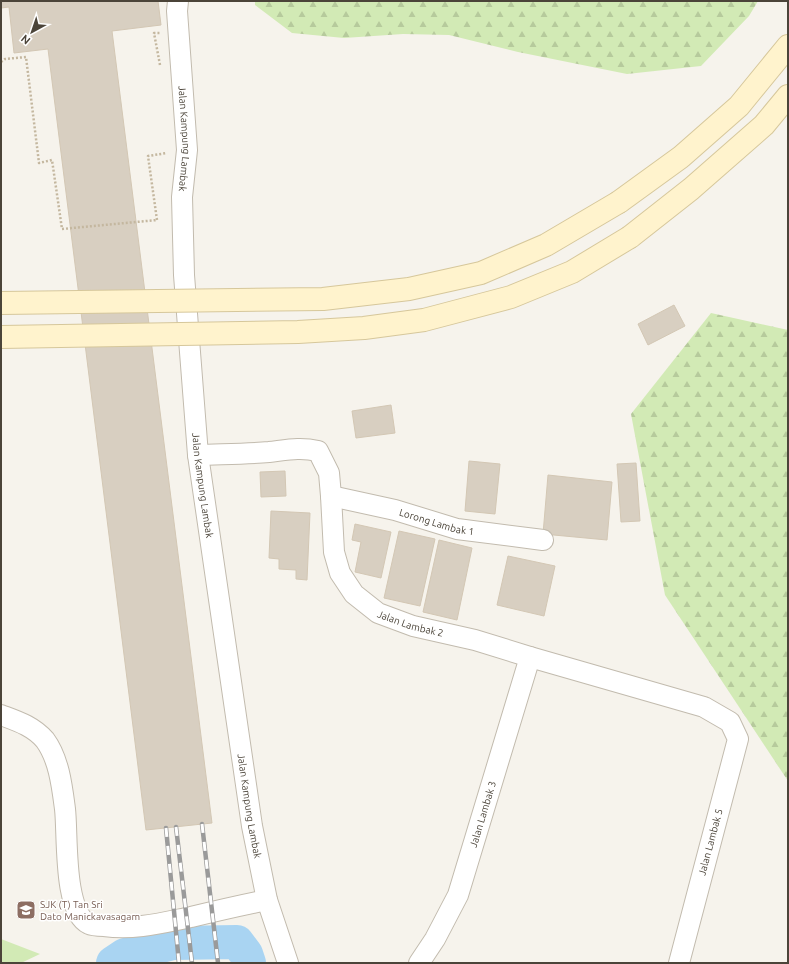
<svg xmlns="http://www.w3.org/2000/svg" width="789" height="964" viewBox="0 0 789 964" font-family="Ubuntu,sans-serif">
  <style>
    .grass { fill: #d2eab5 }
    .forest { fill: url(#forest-firs) }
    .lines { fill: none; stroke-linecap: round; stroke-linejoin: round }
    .river { stroke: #a9d4f2; stroke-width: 34 }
    .building { fill: #d8cfc1; stroke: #d3c7b4 }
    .minor-casing { stroke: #c2bbae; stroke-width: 22 }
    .secondary-casing { stroke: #d6c79b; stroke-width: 24 }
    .path { stroke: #c4b79f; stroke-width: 2.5; stroke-dasharray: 2 2; stroke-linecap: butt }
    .minor { stroke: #fff; stroke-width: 20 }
    .secondary { stroke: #fff3cd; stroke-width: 22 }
    .rail-casing { stroke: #9a9a9a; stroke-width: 4.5 }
    .rail { stroke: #fff; stroke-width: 3; stroke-dasharray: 9; stroke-linecap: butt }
    .secondary-bridge-casing { stroke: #d6c79b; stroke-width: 24; stroke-linecap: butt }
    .path-bridge { stroke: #c4b79f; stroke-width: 2.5; stroke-dasharray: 2 2; stroke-linecap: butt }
    .secondary-bridge { stroke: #fff3cd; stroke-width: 22 }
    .labels { text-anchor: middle; stroke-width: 3; stroke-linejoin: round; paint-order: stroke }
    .street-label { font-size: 10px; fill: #4b4439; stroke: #fff }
    .education-label { font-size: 10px; fill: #785e54; stroke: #fff; text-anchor: start }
  </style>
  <defs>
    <pattern id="forest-firs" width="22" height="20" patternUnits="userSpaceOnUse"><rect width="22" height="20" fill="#d2eab5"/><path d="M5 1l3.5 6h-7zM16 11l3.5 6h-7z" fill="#b6ca9c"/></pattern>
  </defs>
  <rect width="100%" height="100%" fill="#f6f3ec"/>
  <polygon class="grass" points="1,939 40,954 21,963 1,963"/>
  <g class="forest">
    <polygon points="255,1 758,1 749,16 701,66 627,74 518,52 449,35 403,34 344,38 292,33 255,5"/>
    <polygon points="711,313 788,330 788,781 665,595 631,414"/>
  </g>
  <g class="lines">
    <polyline class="river" points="113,963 125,955 173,943 237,942 246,954 249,963"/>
  </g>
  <g class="building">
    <polygon points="1,1 158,1 161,25 112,31 212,823 146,830 48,49 14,53 9,7 1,8"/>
    <polygon points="674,305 685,326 648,345 638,324"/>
    <polygon points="391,405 395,433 356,438 352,411"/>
    <polygon points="469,461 500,464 495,514 465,511"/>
    <polygon points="636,463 640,521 621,522 617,464"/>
    <polygon points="285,471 286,496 261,497 260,472"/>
    <polygon points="548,475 612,482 607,540 543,534"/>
    <polygon points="271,511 310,513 307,580 296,579 296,570 279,569 279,559 269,558"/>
    <polygon points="355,524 391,532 381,578 355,572 361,542 352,540"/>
    <polygon points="399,531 435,539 420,606 384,598"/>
    <polygon points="439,540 472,548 457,620 423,612"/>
    <polygon points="508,556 555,566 544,616 497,605"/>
  </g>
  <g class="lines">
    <g class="minor-casing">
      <g id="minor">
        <path id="s1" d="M178,1L177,11L187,150L182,197L184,275L198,455L252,826L267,900L288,963"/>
        <path id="s2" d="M198,455C222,454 246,454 269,452C287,450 300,447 318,451L329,473L331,496L334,552L340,573L354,594L378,613L413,626L475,640L530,657L704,707L730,722L738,739L679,963"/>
        <path id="s3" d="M331,496L395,510L457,529L543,540"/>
        <path d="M1,715C17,721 33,726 45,740C59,759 62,786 65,809C68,835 63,912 89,924C93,926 100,926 104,926C135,930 161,923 191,917C216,911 242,905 267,900"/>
        <path id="s4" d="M419,963L435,939L458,895L530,657"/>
      </g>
    </g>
    <g class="secondary-casing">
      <g id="secondary">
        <polyline points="619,202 681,157 739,106 788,46"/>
        <polyline points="630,237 691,189 764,125 788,96"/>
      </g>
    </g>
    <g class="path">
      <polyline points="1,62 5,59 26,57 39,163 52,160 62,229"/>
      <polyline points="160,65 154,33 160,33"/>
      <polyline points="157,220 148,156 167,153"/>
    </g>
    <use href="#minor" class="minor"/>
    <use href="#secondary" class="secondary"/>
    <g class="rail-casing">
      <g id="rail">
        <polyline points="202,824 218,963"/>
        <polyline points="176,827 192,963"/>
        <polyline points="166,828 179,963"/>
      </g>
    </g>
    <use href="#rail" class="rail"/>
    <g class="secondary-bridge-casing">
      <g id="secondary-bridge">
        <polyline points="1,303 323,299 409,289 481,273 546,245 619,202"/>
        <polyline points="1,337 298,332 364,328 424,320 511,297 572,272 630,237"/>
      </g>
    </g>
    <polyline class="path-bridge" points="62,229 157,220"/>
    <use href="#secondary-bridge" class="secondary-bridge"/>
  </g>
  <defs>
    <g id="school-square" transform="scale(1)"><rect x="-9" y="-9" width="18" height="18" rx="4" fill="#8d6e63" stroke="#fff"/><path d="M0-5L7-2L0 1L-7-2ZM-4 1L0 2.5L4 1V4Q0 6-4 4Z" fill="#fff"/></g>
  </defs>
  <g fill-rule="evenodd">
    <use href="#school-square" x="26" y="910"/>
  </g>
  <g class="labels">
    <g class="street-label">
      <text dy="4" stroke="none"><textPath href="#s1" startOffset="138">Jalan Kampung Lambak</textPath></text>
      <text dy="4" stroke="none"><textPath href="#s1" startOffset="486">Jalan Kampung Lambak</textPath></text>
      <text dy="4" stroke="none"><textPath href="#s3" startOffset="109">Lorong Lambak 1</textPath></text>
      <text dy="4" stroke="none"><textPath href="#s2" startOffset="336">Jalan Lambak 2</textPath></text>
      <text dy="4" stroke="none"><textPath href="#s1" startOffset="810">Jalan Kampung Lambak</textPath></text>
      <text dy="4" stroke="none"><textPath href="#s4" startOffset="163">Jalan Lambak 3</textPath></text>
      <text transform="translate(710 842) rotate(-75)" y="4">Jalan Lambak 5</text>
    </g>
    <g class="education-label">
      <text x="40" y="908">SJK (T) Tan Sri<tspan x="40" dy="12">Dato Manickavasagam</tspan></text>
    </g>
  </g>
  <rect width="789" height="964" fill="none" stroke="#4b4439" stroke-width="4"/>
  <g transform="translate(32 32) rotate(220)" stroke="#ffffff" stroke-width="3" paint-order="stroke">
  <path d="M0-3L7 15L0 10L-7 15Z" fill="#4b4439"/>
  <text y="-6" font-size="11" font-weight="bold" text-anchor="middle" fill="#4b4439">N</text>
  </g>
</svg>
